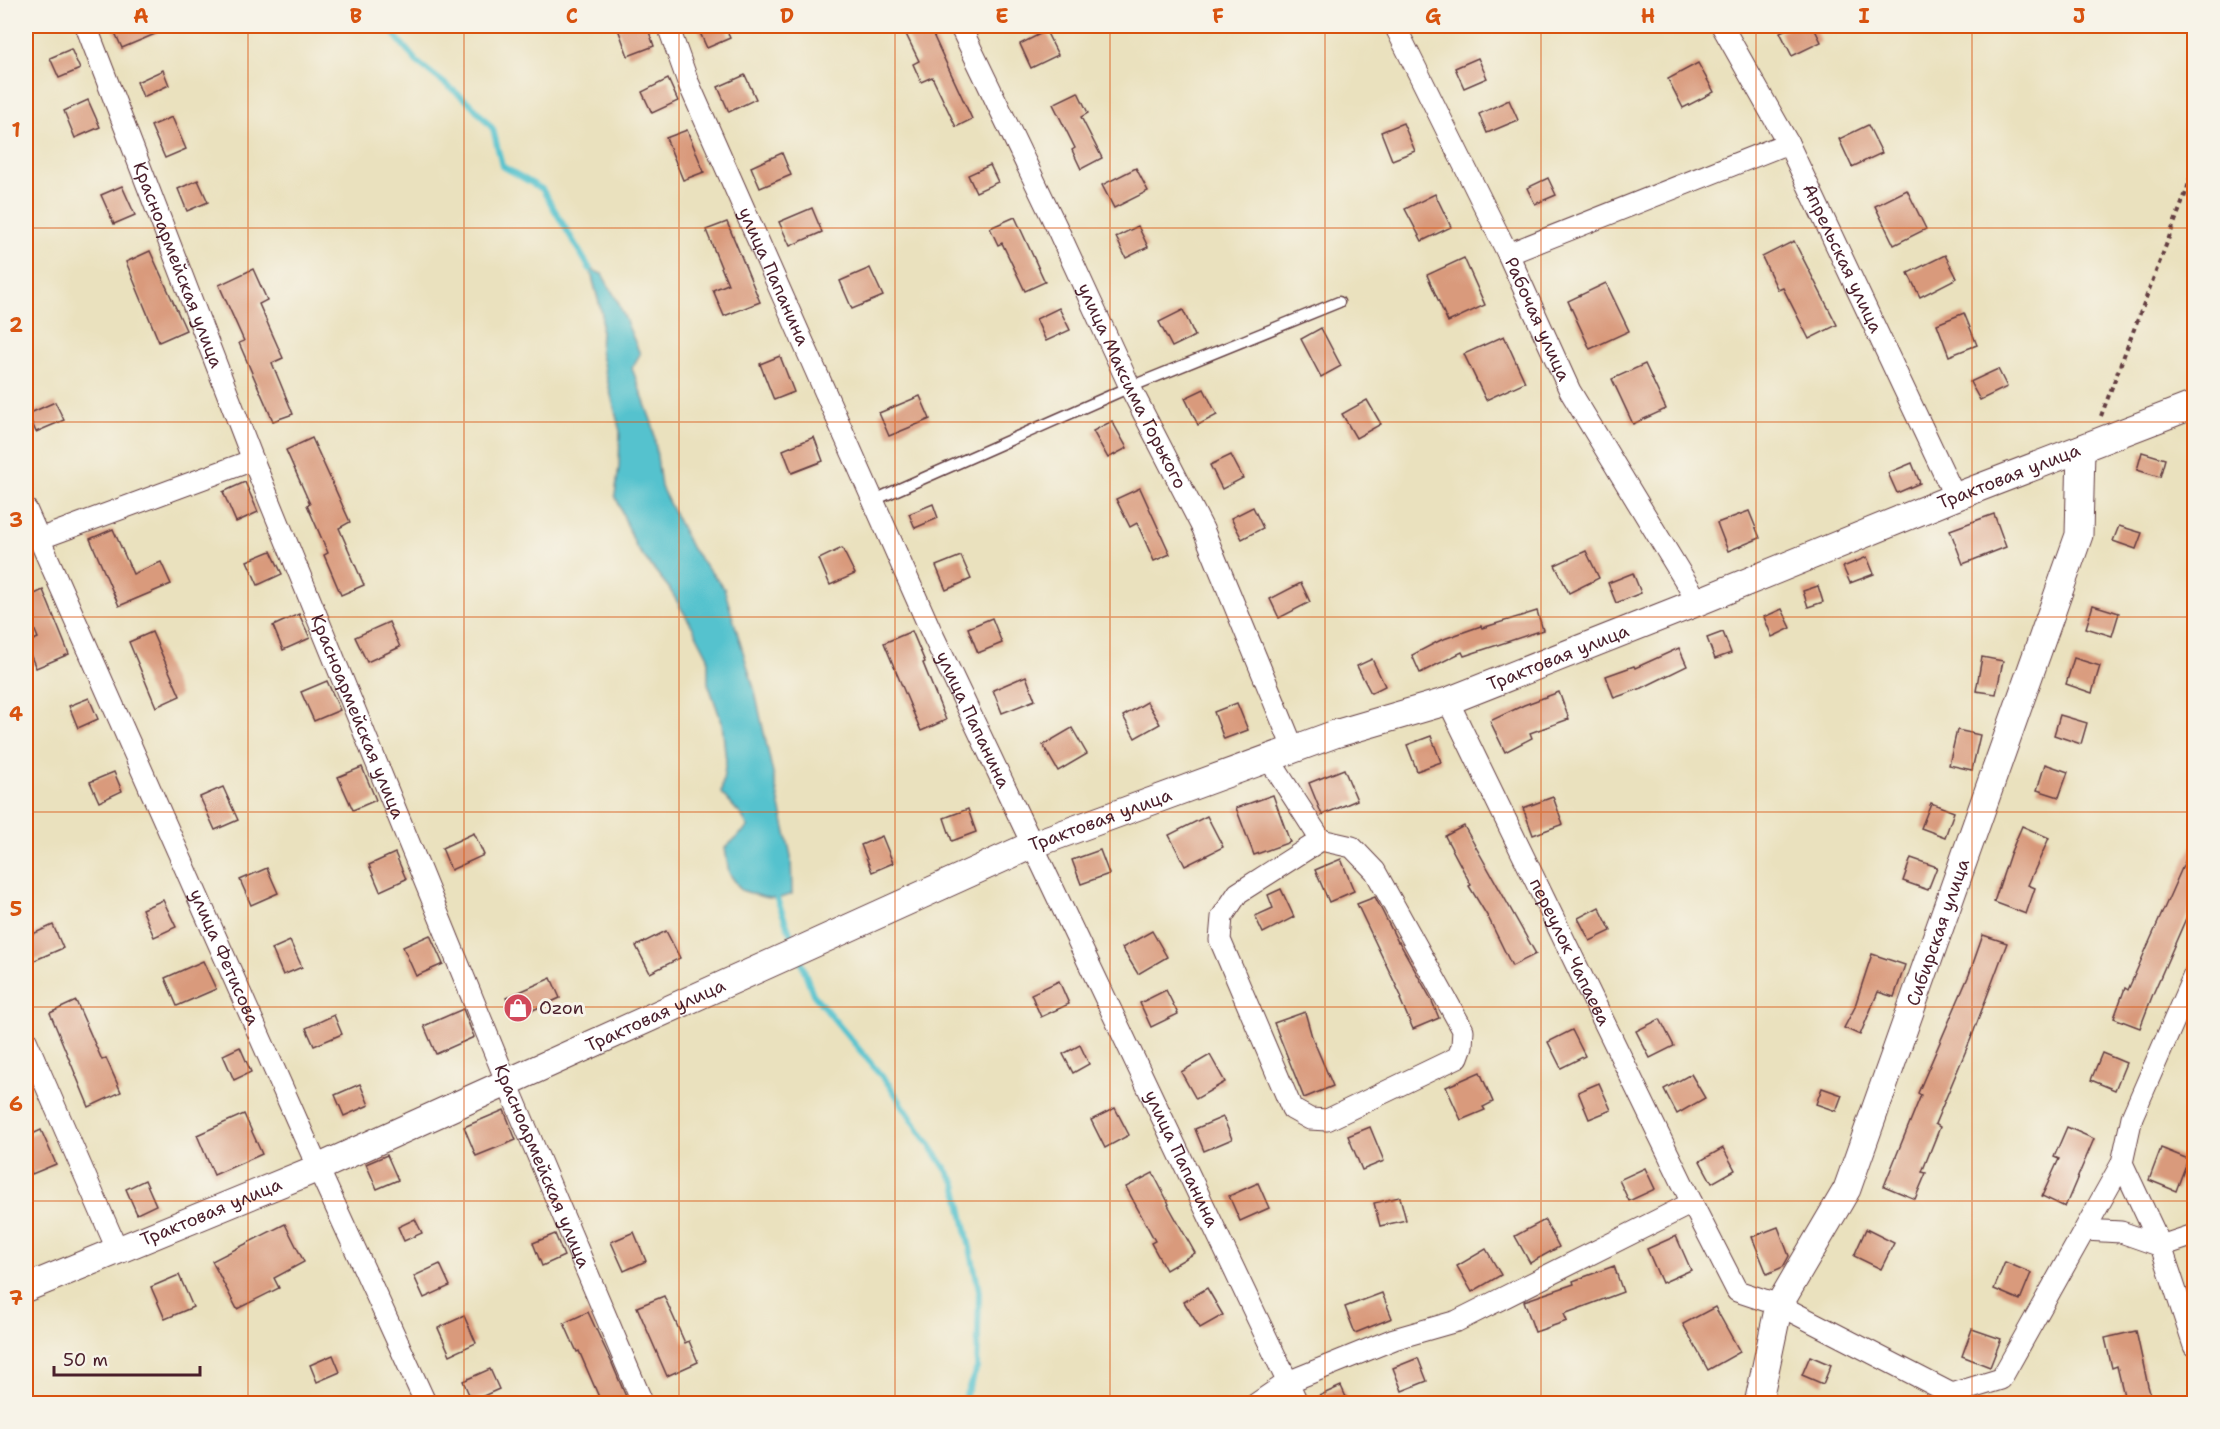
<svg xmlns="http://www.w3.org/2000/svg" width="2220" height="1429" viewBox="0 0 2220 1429" font-family="'Shantell Sans',sans-serif">
  <style>
    .water { fill: #55c2ce; stroke: #50707c; stroke-width: 1.5 }
    .lines { fill: none; stroke-linecap: round; stroke-linejoin: round }
    .stream { stroke: #55c2ce; stroke-width: 6 }
    .building { fill: #d99a7b }
    .service-casing { stroke: #623c41; stroke-width: 13 }
    .minor-casing { stroke: #623c41; stroke-width: 23 }
    .tertiary-casing { stroke: #623c41; stroke-width: 29 }
    .path { stroke: #623c41; stroke-width: 4; stroke-dasharray: 4.5 4.5; stroke-linecap: butt }
    .service { stroke: #fff; stroke-width: 10 }
    .minor { stroke: #fff; stroke-width: 21 }
    .tertiary { stroke: #fff; stroke-width: 27 }
    .grid { fill: none; stroke: #d8530f; stroke-width: 1.5; stroke-opacity: 0.55 }
    .labels { text-anchor: middle; stroke-width: 6; stroke-linejoin: round; paint-order: stroke }
    .street-label { font-size: 18px; fill: #4a1f2b; stroke: #f7f3e8 }
    .poi-label { font-size: 18px; fill: #4a1f2b; stroke: #f7f3e8; text-anchor: start }
    .neatline { fill: none; stroke: #d8530f; stroke-width: 2 }
    .grid-label { font-size: 20px; text-anchor: middle; font-weight: bold; fill: #d8530f }
  </style>
  <rect width="100%" height="100%" fill="#f7f3e8"/>
  <filter id="ink" filterUnits="userSpaceOnUse"><feTurbulence type="fractalNoise" baseFrequency=".0167" numOctaves="2"/><feDisplacementMap in="SourceGraphic" scale="12" xChannelSelector="R" yChannelSelector="G"/><feConvolveMatrix kernelMatrix="1 2 1 2 8 2 1 2 1" color-interpolation-filters="sRGB"/></filter>
  <filter id="wash" filterUnits="userSpaceOnUse"><feTurbulence type="fractalNoise" baseFrequency=".008" numOctaves="4" result="noise"/><feDisplacementMap in="SourceGraphic" scale="24" xChannelSelector="R" yChannelSelector="G"/><feGaussianBlur stdDeviation="1.35" result="paint"/><feColorMatrix in="noise" values="0 0 0 0 0 0 0 0 0 0 0 0 0 0 0 0 0 1.4 0 .05"/><feComposite in="paint" operator="in"/></filter>
  <g filter="url(#wash)">
    <rect width="100%" height="100%" fill="#eae1be"/>
    <polygon class="water" points="590,269 602,274 618,302 640,354 632,368 653,426 661,487 692,549 724,588 755,692 791,856 792,894 777,899 763,897 741,890 729,873 725,848 748,827 742,816 721,793 726,761 722,723 708,683 708,657 692,626 669,588 636,547 615,495 619,467 620,431 600,351 602,314"/>
    <g class="lines">
      <g class="stream">
        <polyline points="387,26 417,62 471,104 493,129 502,166 542,189 590,269"/>
        <polyline points="777,899 795,946"/>
        <polyline points="800,959 813,994 889,1085 956,1184 979,1290 977,1368 962,1404"/>
      </g>
    </g>
    <g id="blocks">
      <g class="building">
        <polygon points="112,26 174,26 122,48"/>
        <polygon points="627,26 647,26 654,46 628,56 618,29"/>
        <polygon points="697,26 725,26 730,38 707,48"/>
        <polygon points="902,26 929,26 972,119 956,127 932,77 921,82 913,64 919,61"/>
        <polygon points="1793,26 1813,26 1821,42 1792,56 1780,32"/>
        <polygon points="1046,31 1058,55 1031,68 1020,44"/>
        <polygon points="71,49 80,69 59,78 50,58"/>
        <polygon points="1478,58 1487,78 1464,88 1455,68"/>
        <polygon points="1698,63 1714,92 1683,108 1668,79"/>
        <polygon points="163,70 169,85 143,97 137,82"/>
        <polygon points="745,75 756,99 729,112 718,87"/>
        <polygon points="668,79 678,101 652,113 642,92"/>
        <polygon points="1078,92 1088,113 1081,117 1102,158 1081,169 1072,150 1075,148 1053,104"/>
        <polygon points="88,100 100,127 75,138 64,111"/>
        <polygon points="1509,100 1518,120 1487,133 1479,114"/>
        <polygon points="172,117 186,149 165,158 151,126"/>
        <polygon points="1403,123 1415,151 1392,160 1381,132"/>
        <polygon points="1868,125 1882,153 1852,167 1839,139"/>
        <polygon points="687,130 704,172 683,180 666,138"/>
        <polygon points="782,153 791,175 760,188 751,167"/>
        <polygon points="990,165 998,182 976,192 968,175"/>
        <polygon points="1136,168 1148,191 1114,208 1102,185"/>
        <polygon points="1548,178 1556,195 1535,204 1527,188"/>
        <polygon points="198,180 208,202 187,211 178,189"/>
        <polygon points="122,186 135,215 114,224 101,195"/>
        <polygon points="1907,190 1926,229 1894,245 1875,206"/>
        <polygon points="1435,194 1451,227 1422,241 1405,209"/>
        <polygon points="812,208 822,232 790,246 779,222"/>
        <polygon points="1015,217 1045,282 1025,291 1002,243 998,245 990,228"/>
        <polygon points="727,222 760,302 724,316 713,290 728,284 706,230"/>
        <polygon points="1138,226 1148,247 1126,258 1116,237"/>
        <polygon points="1794,241 1837,325 1809,339 1783,288 1778,290 1762,257"/>
        <polygon points="150,251 186,330 159,342 126,262"/>
        <polygon points="1945,255 1957,278 1920,297 1908,273"/>
        <polygon points="1464,258 1485,305 1448,322 1427,275"/>
        <polygon points="870,268 883,296 852,309 840,281"/>
        <polygon points="253,269 267,300 259,304 283,358 272,363 293,414 273,421 239,343 244,341 219,285"/>
        <polygon points="1606,283 1629,331 1590,349 1568,301"/>
        <polygon points="1059,308 1070,330 1046,341 1036,319"/>
        <polygon points="1183,310 1195,336 1172,347 1159,322"/>
        <polygon points="1964,313 1977,345 1949,356 1937,324"/>
        <polygon points="1321,328 1341,366 1321,377 1301,339"/>
        <polygon points="1504,336 1525,382 1486,400 1464,354"/>
        <polygon points="780,356 794,392 774,400 760,364"/>
        <polygon points="1645,364 1666,409 1633,424 1612,379"/>
        <polygon points="1998,369 2007,387 1980,400 1970,382"/>
        <polygon points="1204,389 1217,415 1198,425 1185,398"/>
        <polygon points="920,396 930,419 889,436 879,413"/>
        <polygon points="1367,400 1381,424 1356,438 1342,414"/>
        <polygon points="55,402 64,420 36,432 28,414"/>
        <polygon points="1112,421 1127,448 1108,458 1093,431"/>
        <polygon points="814,437 823,461 792,473 783,450"/>
        <polygon points="312,438 350,522 339,528 364,585 341,595 324,555 328,553 307,505 310,504 286,450"/>
        <polygon points="2142,452 2165,459 2160,477 2137,470"/>
        <polygon points="1231,455 1243,478 1222,489 1210,465"/>
        <polygon points="1912,463 1920,483 1897,493 1888,473"/>
        <polygon points="245,482 258,512 236,522 223,492"/>
        <polygon points="1140,488 1170,554 1154,561 1137,523 1130,527 1116,499"/>
        <polygon points="933,504 938,518 915,528 909,514"/>
        <polygon points="1253,507 1263,528 1242,539 1231,518"/>
        <polygon points="1749,511 1760,538 1728,551 1717,523"/>
        <polygon points="1994,514 2006,547 1963,564 1950,530"/>
        <polygon points="2119,526 2142,533 2136,549 2113,541"/>
        <polygon points="113,529 133,574 161,562 171,584 119,606 90,539"/>
        <polygon points="842,548 855,574 830,585 819,559"/>
        <polygon points="271,551 282,574 258,585 247,561"/>
        <polygon points="1586,551 1599,578 1569,593 1555,565"/>
        <polygon points="961,556 971,579 946,590 936,566"/>
        <polygon points="1867,557 1874,574 1850,583 1843,567"/>
        <polygon points="1633,573 1641,593 1616,603 1608,583"/>
        <polygon points="1301,583 1310,602 1279,618 1270,599"/>
        <polygon points="1818,586 1823,602 1808,607 1803,591"/>
        <polygon points="43,590 69,654 36,668 26,645 26,643 38,638 26,609 26,598"/>
        <polygon points="2093,605 2119,613 2112,636 2086,628"/>
        <polygon points="1782,609 1791,628 1772,637 1764,617"/>
        <polygon points="1537,611 1543,630 1464,656 1462,652 1420,673 1412,655 1441,640 1481,626 1482,628"/>
        <polygon points="299,614 310,638 283,650 273,626"/>
        <polygon points="992,618 1002,643 978,653 968,628"/>
        <polygon points="389,622 400,647 367,662 355,637"/>
        <polygon points="912,631 925,662 923,663 946,720 921,731 884,643"/>
        <polygon points="152,632 180,696 156,707 129,642"/>
        <polygon points="1723,632 1731,653 1715,659 1707,638"/>
        <polygon points="1679,648 1687,666 1642,688 1614,698 1606,676 1634,666 1635,668"/>
        <polygon points="1982,657 2003,661 1996,694 1976,691"/>
        <polygon points="2074,658 2100,666 2092,693 2066,684"/>
        <polygon points="1372,659 1385,686 1371,693 1357,666"/>
        <polygon points="1026,676 1035,700 1002,713 993,690"/>
        <polygon points="327,681 340,710 314,721 301,692"/>
        <polygon points="1559,692 1569,719 1530,733 1532,738 1505,752 1490,721 1524,705"/>
        <polygon points="89,698 98,719 78,728 69,706"/>
        <polygon points="1147,702 1160,724 1135,738 1123,716"/>
        <polygon points="1237,703 1248,730 1224,739 1214,712"/>
        <polygon points="2060,715 2087,723 2081,744 2054,735"/>
        <polygon points="1072,728 1087,754 1058,771 1043,745"/>
        <polygon points="1957,730 1980,735 1972,770 1949,765"/>
        <polygon points="1431,736 1441,762 1417,771 1407,745"/>
        <polygon points="2045,764 2068,772 2059,797 2037,790"/>
        <polygon points="362,767 376,800 353,810 338,777"/>
        <polygon points="1344,769 1357,800 1322,815 1309,783"/>
        <polygon points="114,772 122,791 99,802 90,782"/>
        <polygon points="223,787 238,820 215,830 200,797"/>
        <polygon points="1273,795 1290,842 1254,855 1236,808"/>
        <polygon points="1553,797 1563,824 1533,835 1523,808"/>
        <polygon points="1931,803 1954,812 1945,837 1921,828"/>
        <polygon points="968,809 976,832 952,841 944,818"/>
        <polygon points="1207,816 1223,847 1185,866 1169,835"/>
        <polygon points="1464,826 1536,954 1512,966 1488,917 1469,886 1471,885 1445,836"/>
        <polygon points="2022,826 2049,838 2028,885 2035,888 2026,914 1994,902 2010,854"/>
        <polygon points="474,833 484,855 451,870 442,848"/>
        <polygon points="882,836 893,863 872,872 861,845"/>
        <polygon points="2194,841 2194,900 2153,994 2140,1028 2114,1018 2125,988 2128,990"/>
        <polygon points="1100,850 1109,874 1081,884 1072,860"/>
        <polygon points="395,853 406,879 380,891 369,865"/>
        <polygon points="1911,858 1937,867 1928,890 1903,881"/>
        <polygon points="1341,859 1354,891 1329,902 1315,870"/>
        <polygon points="267,868 278,893 251,905 240,880"/>
        <polygon points="1281,889 1294,917 1263,933 1255,916 1273,908 1268,895"/>
        <polygon points="1375,897 1398,942 1399,942 1431,999 1439,1018 1413,1029 1400,999 1402,998 1357,904"/>
        <polygon points="163,900 176,927 154,937 142,909"/>
        <polygon points="1599,907 1611,931 1590,941 1578,918"/>
        <polygon points="53,925 63,948 26,964 26,937"/>
        <polygon points="666,931 680,958 650,973 636,946"/>
        <polygon points="1152,931 1167,957 1138,974 1122,948"/>
        <polygon points="430,935 443,964 416,976 403,947"/>
        <polygon points="1983,935 2007,943 1972,1036 1935,1124 1940,1127 1922,1172 1926,1173 1915,1199 1884,1186 1921,1095 1918,1093 1969,975"/>
        <polygon points="290,941 302,967 283,975 272,949"/>
        <polygon points="1872,954 1905,965 1894,997 1878,992 1860,1035 1844,1028 1854,1009"/>
        <polygon points="203,961 216,989 177,1006 165,978"/>
        <polygon points="551,978 560,998 515,1018 506,998"/>
        <polygon points="1059,981 1069,1004 1041,1017 1031,994"/>
        <polygon points="1166,990 1178,1014 1151,1027 1140,1003"/>
        <polygon points="76,1001 102,1060 106,1058 121,1092 89,1107 50,1013"/>
        <polygon points="463,1009 474,1037 436,1054 424,1026"/>
        <polygon points="1305,1012 1312,1037 1333,1086 1304,1098 1274,1023"/>
        <polygon points="334,1015 342,1034 314,1046 306,1028"/>
        <polygon points="1660,1019 1674,1046 1650,1058 1636,1031"/>
        <polygon points="1572,1030 1585,1056 1561,1068 1548,1042"/>
        <polygon points="1080,1045 1089,1064 1073,1073 1063,1054"/>
        <polygon points="240,1047 251,1072 234,1080 223,1055"/>
        <polygon points="2102,1053 2126,1063 2115,1090 2091,1080"/>
        <polygon points="1210,1055 1225,1082 1196,1099 1181,1072"/>
        <polygon points="1480,1072 1493,1102 1483,1107 1485,1110 1461,1120 1446,1087"/>
        <polygon points="1691,1074 1705,1098 1677,1114 1664,1089"/>
        <polygon points="1599,1083 1611,1110 1589,1119 1578,1092"/>
        <polygon points="360,1084 369,1105 344,1116 335,1095"/>
        <polygon points="1822,1088 1842,1095 1836,1111 1816,1104"/>
        <polygon points="1115,1108 1129,1135 1105,1148 1091,1120"/>
        <polygon points="504,1110 516,1140 476,1156 464,1127"/>
        <polygon points="244,1114 262,1154 214,1175 197,1135"/>
        <polygon points="1223,1117 1232,1139 1204,1151 1195,1129"/>
        <polygon points="1370,1127 1384,1161 1362,1170 1348,1136"/>
        <polygon points="2067,1127 2094,1139 2065,1207 2042,1196 2059,1159 2054,1157"/>
        <polygon points="41,1130 56,1164 32,1174 26,1159 26,1137"/>
        <polygon points="1723,1148 1735,1170 1712,1183 1700,1161"/>
        <polygon points="2161,1148 2188,1159 2176,1191 2149,1180"/>
        <polygon points="387,1155 398,1180 377,1189 366,1164"/>
        <polygon points="1645,1168 1655,1189 1629,1201 1619,1180"/>
        <polygon points="1153,1173 1169,1204 1168,1205 1195,1253 1166,1270 1151,1243 1155,1241 1126,1187"/>
        <polygon points="145,1180 156,1205 137,1214 126,1189"/>
        <polygon points="1258,1183 1269,1208 1240,1221 1229,1196"/>
        <polygon points="1400,1197 1406,1220 1380,1226 1374,1203"/>
        <polygon points="415,1219 422,1233 404,1241 398,1227"/>
        <polygon points="1545,1220 1559,1247 1530,1263 1515,1236"/>
        <polygon points="285,1224 304,1262 274,1278 279,1288 237,1309 212,1261"/>
        <polygon points="1778,1227 1789,1256 1783,1267 1767,1274 1752,1237"/>
        <polygon points="1866,1229 1894,1243 1881,1269 1854,1256"/>
        <polygon points="634,1232 646,1261 624,1271 611,1242"/>
        <polygon points="555,1234 564,1256 542,1266 533,1243"/>
        <polygon points="1676,1236 1691,1270 1662,1283 1647,1249"/>
        <polygon points="1486,1249 1501,1275 1472,1292 1457,1266"/>
        <polygon points="2005,1262 2031,1273 2020,1300 1994,1289"/>
        <polygon points="440,1264 450,1286 424,1298 414,1276"/>
        <polygon points="1614,1266 1623,1292 1564,1314 1567,1321 1535,1332 1524,1301 1574,1284 1573,1281"/>
        <polygon points="179,1275 193,1307 165,1319 151,1287"/>
        <polygon points="1207,1288 1223,1315 1200,1328 1184,1302"/>
        <polygon points="1382,1293 1392,1318 1355,1333 1345,1307"/>
        <polygon points="664,1296 685,1343 689,1341 698,1362 667,1376 637,1307"/>
        <polygon points="1715,1307 1740,1352 1708,1370 1683,1324"/>
        <polygon points="588,1312 611,1361 629,1404 602,1404 579,1351 577,1352 564,1323"/>
        <polygon points="464,1316 476,1343 450,1355 438,1328"/>
        <polygon points="1972,1329 2001,1339 1990,1367 1962,1356"/>
        <polygon points="2136,1331 2148,1386 2153,1404 2126,1404 2117,1366 2112,1368 2105,1338"/>
        <polygon points="333,1355 340,1372 317,1382 310,1365"/>
        <polygon points="1810,1356 1831,1365 1823,1384 1802,1375"/>
        <polygon points="1418,1358 1427,1381 1402,1391 1393,1368"/>
        <polygon points="490,1369 499,1389 472,1401 463,1381"/>
        <polygon points="1341,1386 1349,1404 1311,1404 1310,1400"/>
      </g>
    </g>
  </g>
  <g filter="url(#ink)">
    <use href="#blocks" fill-opacity="0" stroke="#623c41" stroke-width="1.5"/>
    <g class="lines">
      <g class="service-casing">
        <polyline id="service" points="872,501 1130,387 1339,302"/>
      </g>
      <g class="minor-casing">
        <g id="minor">
          <path id="s1" d="M86,26L253,460L507,1083L643,1404"/>
          <path id="s2" d="M668,26L688,82L930,629L1298,1404"/>
          <path id="s3" d="M960,26L1057,228L1130,387L1203,529L1294,750"/>
          <path id="s4" d="M1395,26L1508,254L1570,391L1698,602"/>
          <path id="s5" d="M1722,26L1788,143L1955,497"/>
          <polyline points="1508,254 1788,143"/>
          <path id="s6" d="M26,509L318,1168L426,1404"/>
          <polyline points="39,539 253,460"/>
          <path id="s7" d="M1448,701L1692,1203L1737,1291L1779,1305L1952,1394L2001,1379L2122,1163L2161,1246L2194,1346"/>
          <polyline points="1269,759 1321,840"/>
          <polygon points="1321,840 1352,847 1375,871 1463,1030 1462,1046 1458,1057 1327,1120 1310,1119 1292,1109 1220,940 1222,917 1238,893"/>
          <polyline points="26,1040 117,1249"/>
          <polyline points="2122,1163 2132,1117 2194,975"/>
          <polyline points="2085,1230 2121,1232 2161,1246 2194,1235"/>
          <polyline points="1256,1404 1288,1382 1394,1339 1457,1321 1692,1203"/>
        </g>
      </g>
      <g class="tertiary-casing">
        <g id="tertiary">
          <path id="s8" d="M26,1288L318,1168L1032,845L1335,734L1448,701L1698,602L1955,497L2194,405"/>
          <path id="s9" d="M1758,1404L1779,1305L1847,1189L2079,535L2081,449"/>
        </g>
      </g>
      <polyline class="path" points="2101,416 2187,190 2194,161"/>
      <use href="#service" class="service"/>
      <use href="#minor" class="minor"/>
      <use href="#tertiary" class="tertiary"/>
    </g>
  </g>
  <path class="grid" d="M248,26V1404M464,26V1404M679,26V1404M895,26V1404M1110,26V1404M1325,26V1404M1541,26V1404M1756,26V1404M1972,26V1404M26,228H2194M26,422H2194M26,617H2194M26,812H2194M26,1007H2194M26,1201H2194"/>
  <defs>
    <g id="shop-disc" transform="scale(1.5)"><circle r="9.5" fill="#d1495b" stroke="#f7f3e8"/><path d="M-5-2.5h2.3a2.7 3.5 0 0 1 5.4 0H5L5.5 6h-11ZM-1.5-2.5h3a1.5 2.3 0 0 0-3 0Z" fill="#fff"/></g>
  </defs>
  <g fill-rule="evenodd">
    <use href="#shop-disc" x="518" y="1008"/>
  </g>
  <g class="labels">
    <g class="street-label">
      <text dy="6" stroke="none"><textPath href="#s5" startOffset="262">Апрельская улица</textPath></text>
      <text dy="6" stroke="none"><textPath href="#s1" startOffset="256">Красноармейская улица</textPath></text>
      <text dy="6" stroke="none"><textPath href="#s2" startOffset="272">улица Папанина</textPath></text>
      <text dy="6" stroke="none"><textPath href="#s4" startOffset="326">Рабочая улица</textPath></text>
      <text dy="6" stroke="none"><textPath href="#s3" startOffset="399">улица Максима Горького</textPath></text>
      <text dy="6" stroke="none"><textPath href="#s8" startOffset="2144">Трактовая улица</textPath></text>
      <text dy="6" stroke="none"><textPath href="#s8" startOffset="1658">Трактовая улица</textPath></text>
      <text dy="6" stroke="none"><textPath href="#s1" startOffset="742">Красноармейская улица</textPath></text>
      <text dy="6" stroke="none"><textPath href="#s2" startOffset="758">улица Папанина</textPath></text>
      <text dy="6" stroke="none"><textPath href="#s8" startOffset="1172">Трактовая улица</textPath></text>
      <text dy="6" stroke="none"><textPath href="#s9" startOffset="508">Сибирская улица</textPath></text>
      <text dy="6" stroke="none"><textPath href="#s7" startOffset="279">переулок Чапаева</textPath></text>
      <text dy="6" stroke="none"><textPath href="#s6" startOffset="490">улица Фетисова</textPath></text>
      <text dy="6" stroke="none"><textPath href="#s8" startOffset="686">Трактовая улица</textPath></text>
      <text dy="6" stroke="none"><textPath href="#s2" startOffset="1244">улица Папанина</textPath></text>
      <text dy="6" stroke="none"><textPath href="#s1" startOffset="1228">Красноармейская улица</textPath></text>
      <text dy="6" stroke="none"><textPath href="#s8" startOffset="200">Трактовая улица</textPath></text>
    </g>
    <g class="poi-label">
      <text x="539" y="1014">Ozon</text>
    </g>
  </g>
  <rect width="2220" height="1429" fill="none" stroke="#f7f3e8" stroke-width="66"/>
  <path d="M54 1366v9h146v-9" fill="none" stroke="#4a1f2b" stroke-width="3"/>
  <text x="63" y="1366" font-size="18" fill="#4a1f2b" stroke="#f7f3e8" stroke-width="4.5" paint-order="stroke">50 m</text>
  <rect x="33" y="33" width="2154" height="1363" class="neatline"/>
  <g class="grid-label">
    <text x="141" y="23">A</text>
    <text x="356" y="23">B</text>
    <text x="572" y="23">C</text>
    <text x="787" y="23">D</text>
    <text x="1002" y="23">E</text>
    <text x="1218" y="23">F</text>
    <text x="1433" y="23">G</text>
    <text x="1648" y="23">H</text>
    <text x="1864" y="23">I</text>
    <text x="2079" y="23">J</text>
    <text x="16" y="137">1</text>
    <text x="16" y="332">2</text>
    <text x="16" y="527">3</text>
    <text x="16" y="721">4</text>
    <text x="16" y="916">5</text>
    <text x="16" y="1111">6</text>
    <text x="16" y="1305">7</text>
  </g>
</svg>
